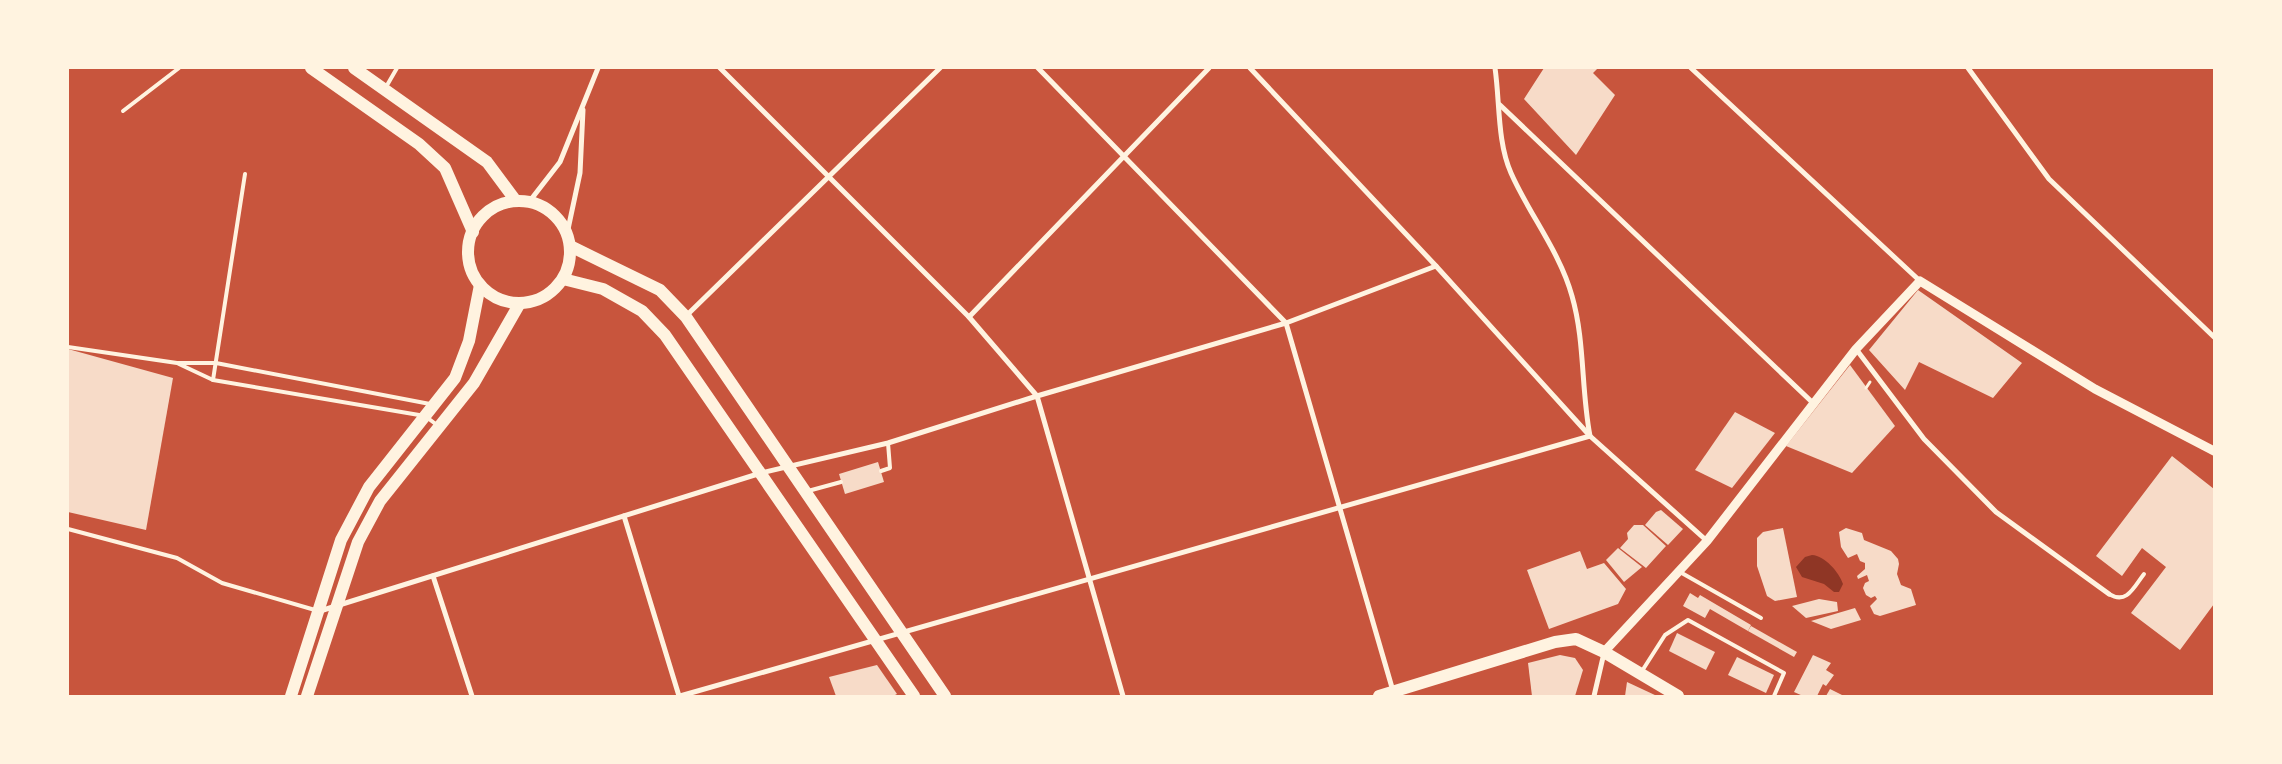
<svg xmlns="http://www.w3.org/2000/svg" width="2282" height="764" viewBox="0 0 2282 764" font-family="Spectral,serif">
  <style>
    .water { fill: #8f3625 }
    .building { fill: #f7dbc8 }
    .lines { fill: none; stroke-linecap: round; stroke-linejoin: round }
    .path { stroke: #fff3e0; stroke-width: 3 }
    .service { stroke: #fff3e0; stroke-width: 4 }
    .minor { stroke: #fff3e0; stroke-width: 5 }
    .tertiary { stroke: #fff3e0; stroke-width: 9 }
    .primary { stroke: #fff3e0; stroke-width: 12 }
  </style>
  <rect width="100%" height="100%" fill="#c8553d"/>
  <path class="water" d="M1812,555C1825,556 1839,572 1843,584L1839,592H1834L1824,584L1802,577L1796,567L1805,557Z"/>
  <g class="building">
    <polygon points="1544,68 1598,68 1593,73 1615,95 1576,155 1524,99"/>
    <polygon points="1918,290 2022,363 1993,398 1919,362 1905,390 1869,350"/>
    <polygon points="68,349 173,378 146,530 68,512"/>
    <polygon points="1850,365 1895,426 1852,473 1786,446"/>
    <polygon points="1735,412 1775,433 1732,488 1695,470"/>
    <polygon points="2172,456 2214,489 2214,604 2180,650 2131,613 2166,567 2142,548 2122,576 2096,556"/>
    <polygon points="878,462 884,482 845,494 839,474"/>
    <polygon points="1661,510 1683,529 1668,545 1645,525 1656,512"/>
    <polygon points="1634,525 1643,525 1666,546 1646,568 1620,548 1628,539 1627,533"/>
    <polygon points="1783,528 1797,597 1775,601 1767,596 1757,566 1757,538 1763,532"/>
    <polygon points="1846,528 1862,533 1864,540 1891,551 1898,559 1899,564 1897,574 1901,585 1911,589 1916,605 1880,616 1874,614 1870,606 1877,599 1875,596 1871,598 1866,595 1863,588 1865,583 1869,581 1867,575 1858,579 1857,576 1865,569 1865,563 1860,561 1857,554 1848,558 1841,547 1839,532"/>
    <polygon points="1618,548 1642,567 1624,582 1606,560"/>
    <polygon points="1580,551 1587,569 1604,563 1626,589 1618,604 1549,629 1527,570"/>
    <polygon points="1690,593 1698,598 1700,595 1751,625 1748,631 1710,609 1705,618 1683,606"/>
    <polygon points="1819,599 1837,602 1838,611 1806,618 1792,606"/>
    <polygon points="1855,608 1861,620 1831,629 1811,621"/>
    <polygon points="1751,626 1797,652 1794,657 1748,631"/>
    <polygon points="1677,633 1715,652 1706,670 1669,651"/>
    <polygon points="1560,655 1575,658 1583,670 1575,696 1532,696 1528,663"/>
    <polygon points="1813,655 1831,663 1826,670 1834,675 1826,686 1823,684 1817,696 1803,696 1794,692"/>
    <polygon points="1737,657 1774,675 1766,693 1728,675"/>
    <polygon points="877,665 897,694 893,696 836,696 829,677"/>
    <polygon points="1627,682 1657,696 1625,696"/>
    <polygon points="1830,689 1844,696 1826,696"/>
  </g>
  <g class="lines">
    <polyline class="path" points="1866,388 1870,382"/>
    <g class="service">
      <polyline points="386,87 397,68"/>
      <polyline points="123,111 179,68"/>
      <polyline points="68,347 177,363 216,363 430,404"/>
      <polyline points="179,364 213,380 425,416 437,425"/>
      <polyline points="213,380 245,174"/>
      <polyline points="881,471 890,468 888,443"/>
      <polyline points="808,491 841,482"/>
      <polyline points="68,529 177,558 222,583 315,610"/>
      <polyline points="1680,572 1761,618"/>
      <path d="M2109,594C2127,605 2134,587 2144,574"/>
      <polyline points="1642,671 1665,635 1688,620 1784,673 1774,696"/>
    </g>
    <g class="minor">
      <polyline points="720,68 969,317 1037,396 1123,696"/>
      <polyline points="1038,68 1286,323 1393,691"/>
      <polyline points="1250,68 1436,266 1590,436 1707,541"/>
      <polyline points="1691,68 1920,281"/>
      <polyline points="1968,68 2049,179 2214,337"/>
      <polyline points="1500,105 1813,403"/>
      <polyline points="529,202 560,162 598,68"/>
      <polyline points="567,234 580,173 583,110"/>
      <polyline points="686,316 940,68"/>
      <polyline points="969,317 1209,68"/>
      <polyline points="1856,349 1924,439 1996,512 2109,594"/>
      <polyline points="624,516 679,696"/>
      <polyline points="433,576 472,696"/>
      <polyline points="320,611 761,473 888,443 1037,396 1286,323 1436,266"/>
      <path d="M680,696L1590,436C1581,389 1585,341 1572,296C1560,252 1529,214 1511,173C1497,141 1500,102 1495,68"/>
      <polyline points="1594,696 1604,653"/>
    </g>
    <polyline class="tertiary" points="1604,652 1707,541 1856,349 1920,281 2095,389 2214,451"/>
    <g class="primary">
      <polyline points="311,68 419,144 445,168 473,232"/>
      <polyline points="354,68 487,162 516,201"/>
      <circle cx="519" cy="252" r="51"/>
      <polyline points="570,246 660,290 686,317 945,696"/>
      <polyline points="563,279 603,289 642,311 665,335 914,696"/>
      <polyline points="291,696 341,540 369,487 455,378 469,341 480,285"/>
      <polyline points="307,696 358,542 380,501 474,383 520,303"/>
      <polyline points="1379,696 1555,642 1576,639 1604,652 1678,696"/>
    </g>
  </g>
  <rect width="2282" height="764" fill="none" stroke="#fff3e0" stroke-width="138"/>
</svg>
